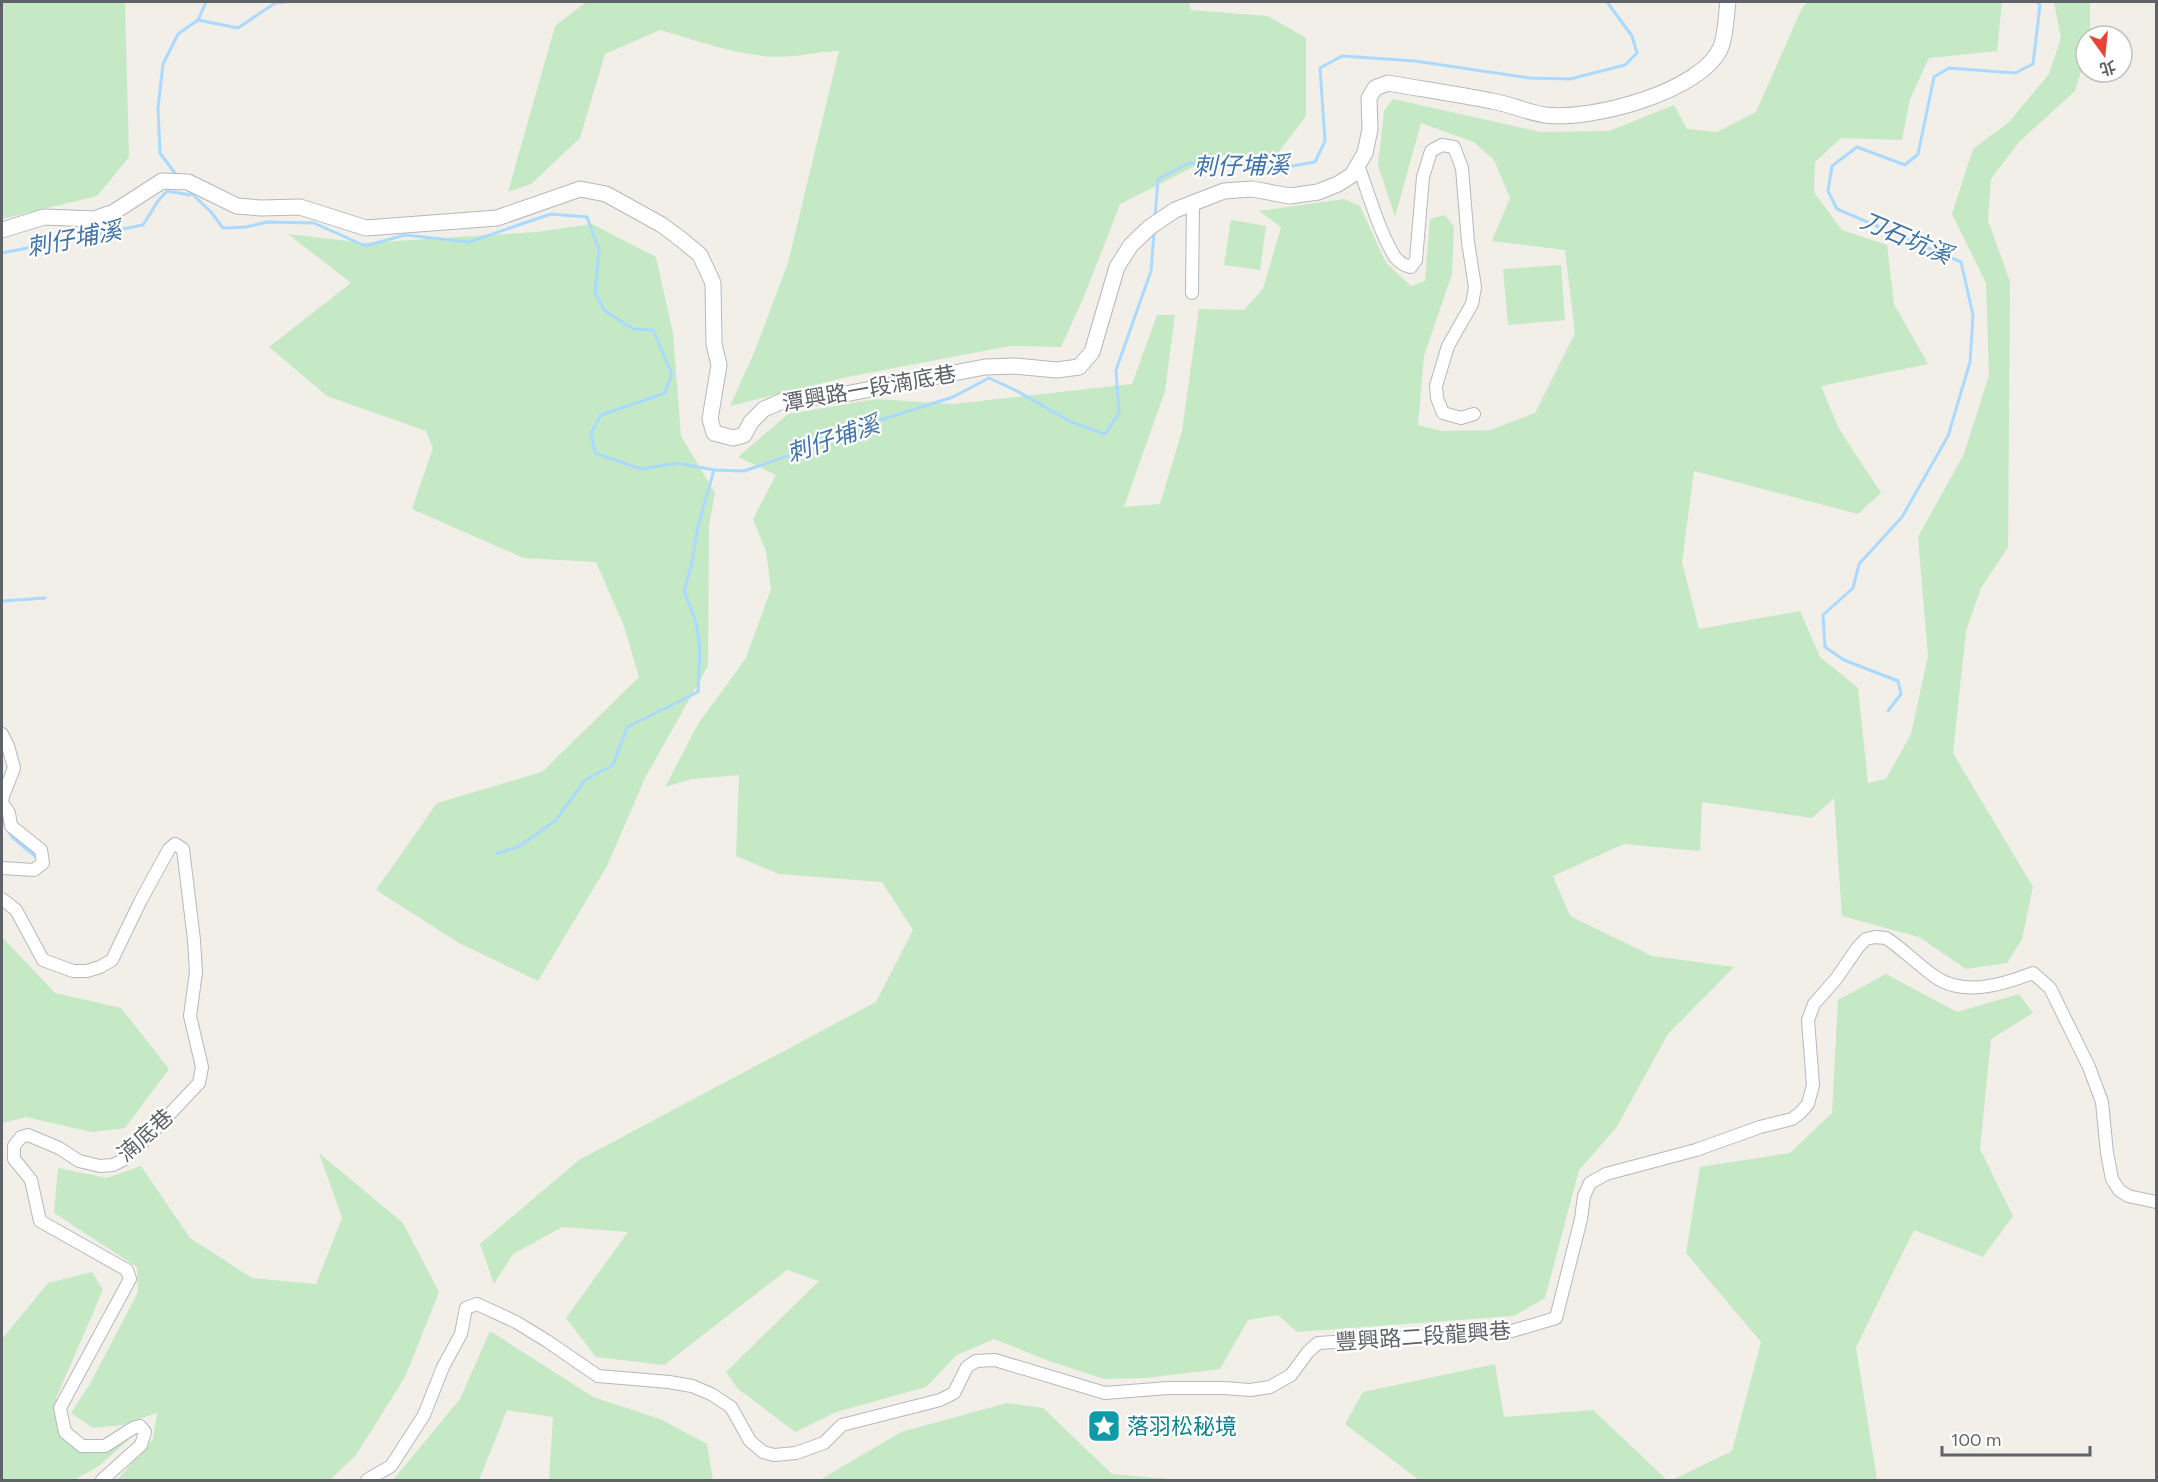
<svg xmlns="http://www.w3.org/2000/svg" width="2158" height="1482" viewBox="0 0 2158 1482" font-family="Figtree,'Noto Sans TC',sans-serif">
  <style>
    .green { fill: #c5e8c5 }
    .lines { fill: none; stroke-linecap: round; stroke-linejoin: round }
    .stream { stroke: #aadaff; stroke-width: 3 }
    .minor-casing { stroke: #b5b8bc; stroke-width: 14 }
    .tertiary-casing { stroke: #b5b8bc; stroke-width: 17 }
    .minor { stroke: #fff; stroke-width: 12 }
    .tertiary { stroke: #fff; stroke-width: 15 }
    .labels { text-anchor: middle; stroke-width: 4.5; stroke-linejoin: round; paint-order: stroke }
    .street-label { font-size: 22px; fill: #5f6368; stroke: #fff }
    .culture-label { font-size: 22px; fill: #0d838f; stroke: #fff; text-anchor: start }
    .water-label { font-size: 24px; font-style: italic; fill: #4174aa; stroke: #fff }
  </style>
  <rect width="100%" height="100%" fill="#f1efe8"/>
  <g class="green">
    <polygon points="2,2 125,2 129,157 97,196 2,219"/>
    <path d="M586,2H1189L1191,10L1268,16L1306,38V116L1278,153L1215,156L1120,204L1085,294L1061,347L1010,346L847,377L730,406L754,353L788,263L839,51C823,51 808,55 793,56C749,61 701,41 660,30L605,54L580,138L531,184L508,192L555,26Z"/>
    <polygon points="1808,2 2002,2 1997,51 1929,58 1910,99 1902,140 1841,138 1815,162 1814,192 1842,230 1887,245 1894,304 1928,364 1821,386 1839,429 1881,493 1858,514 1694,471 1682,562 1699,629 1800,611 1820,657 1858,688 1868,783 1886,779 1911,734 1928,656 1918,537 1964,454 1989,375 1986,283 1952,214 1973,149 2009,122 2049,74 2061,38 2054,2 2090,2 2090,36 2086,36 2086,56 2075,91 2020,141 1991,179 1988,220 2010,282 2008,547 1981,588 1966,631 1953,753 2033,887 2022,939 2007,963 1966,969 1919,937 1842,916 1834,798 1812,818 1702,802 1700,851 1624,844 1553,876 1570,916 1652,956 1734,967 1668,1034 1616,1128 1579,1170 1545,1298 1514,1316 1297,1332 1278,1315 1248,1320 1220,1369 1145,1378 1104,1379 1049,1361 994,1339 957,1355 926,1387 836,1412 795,1432 737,1388 726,1372 819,1281 787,1270 664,1365 596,1357 566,1318 628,1232 562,1227 513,1254 494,1284 480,1244 579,1160 876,1002 913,930 882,882 779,874 736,856 739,775 692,779 665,787 698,724 746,658 771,589 766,551 753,519 776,475 738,457 788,414 876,399 953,404 1132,384 1157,315 1175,315 1165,391 1124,507 1160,504 1182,431 1199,309 1244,310 1263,289 1281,227 1259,211 1344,199 1360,206 1386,263 1411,286 1425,281 1430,219 1445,215 1454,227 1452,274 1424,356 1418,425 1442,431 1490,430 1535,413 1575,333 1565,250 1492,241 1510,198 1494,160 1474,142 1421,123 1395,217 1378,165 1384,111 1393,99 1541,132 1609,131 1674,105 1687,129 1717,132 1756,112 1802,8"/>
    <polygon points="1231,220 1266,226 1260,270 1224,265"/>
    <polygon points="592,224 656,257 673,333 681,436 715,493 709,526 708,666 645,778 607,866 538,981 459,943 376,890 437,803 542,772 639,677 624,626 596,562 524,558 412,509 433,448 426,431 327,396 269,347 351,283 288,234 364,243 537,232"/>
    <polygon points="1561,265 1565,320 1508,325 1503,269"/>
    <polygon points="2,937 55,993 121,1008 169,1069 125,1128 92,1132 26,1117 2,1123"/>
    <polygon points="1886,974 1957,1012 2019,994 2033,1013 1991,1039 1980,1149 2013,1216 1983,1257 1914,1230 1856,1347 1877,1480 1672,1480 1732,1451 1761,1342 1686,1253 1700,1167 1790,1153 1832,1113 1838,1000"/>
    <polygon points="319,1153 403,1223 439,1292 405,1377 356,1455 330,1480 117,1480 153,1439 157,1413 122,1425 93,1428 71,1413 90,1384 138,1292 137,1267 54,1213 58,1168 107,1178 141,1166 190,1238 252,1278 316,1284 342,1218"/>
    <polygon points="92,1272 103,1290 56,1398 62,1433 81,1449 131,1433 127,1441 99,1466 74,1480 2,1480 2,1339 48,1283"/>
    <polygon points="490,1331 593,1397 660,1419 707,1444 713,1480 549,1480 553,1417 507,1410 479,1480 393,1480 460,1399"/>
    <polygon points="1495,1364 1504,1417 1593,1410 1667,1480 1419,1480 1345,1424 1363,1392"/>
    <polygon points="1007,1403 1043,1408 1112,1474 1181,1480 820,1480 901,1432"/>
  </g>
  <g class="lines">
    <g class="stream">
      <polyline points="198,20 238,28 275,3 286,2"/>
      <polyline points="177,176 160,153 158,108 163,64 178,34 198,20 206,2"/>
      <polyline points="187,189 211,212 223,228 246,227 267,222 314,223 365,246 405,235 469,242 551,214 587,217 599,250 595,293 605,311 633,329 653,330 672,374 665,393 601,415 591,433 595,453 641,469 678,463 714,470 744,471 813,447 861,426 953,397 989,378 1015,390 1071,422 1105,434 1119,413 1116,370 1151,271 1154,233"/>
      <polyline points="1155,217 1158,179 1189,163 1234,163 1275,169 1315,162 1325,141 1320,68 1342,56 1415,61 1529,78 1570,79 1625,65 1637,53 1632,36 1607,2"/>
      <polyline points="2,253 143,225 158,201 167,191 190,195"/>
      <polyline points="2,601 45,598"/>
      <polyline points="1888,711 1901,694 1898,681 1844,660 1825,647 1823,615 1853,588 1859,564 1902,517 1948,436 1970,362 1973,315 1961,262 1837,209 1828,191 1832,166 1857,147 1905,165 1918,154 1934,77 1949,68 2015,73 2033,64 2040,5 2037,2"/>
      <polyline points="2,820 12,837 36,857"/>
      <polyline points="496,854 520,846 556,820 585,780 613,765 627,727 698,692 700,648 696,622 684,591 691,567 698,526 714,470"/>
    </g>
    <g class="minor-casing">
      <g id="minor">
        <path d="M1358,165C1368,192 1380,234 1395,257C1399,262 1405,266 1411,267L1416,260L1423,177L1431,151L1442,145L1454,147L1462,168L1468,242L1475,287L1472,304L1448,346L1436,386L1437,398L1443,413L1461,418L1474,414"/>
        <polyline points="1192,293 1193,202"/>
        <polyline points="2,734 8,746 14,768 3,796 2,803 9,813 11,826 41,850 43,863 34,870 2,868"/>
        <polyline points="2,899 16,910 43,960 73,971 87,971 100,967 112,960 141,900 169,849 175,844 183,849 194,940 196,972 190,1016 202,1067 199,1083 148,1137 123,1160 113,1165 100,1166 79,1161 59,1148 28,1135 21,1137 14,1146 14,1159 31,1180 40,1221 127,1270 130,1279 60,1408 65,1432 82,1446 105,1446 133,1428 140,1426 145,1432 141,1445 102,1480"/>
        <path d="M367,1480L391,1466L424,1415L443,1367L461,1334L466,1308L477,1304L516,1322L547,1341L598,1376L669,1382L692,1386L711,1394L731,1407L750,1441L763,1452L774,1455L796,1453L824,1443L842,1425L940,1400L954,1393L967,1367L976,1361L995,1360L1105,1393L1168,1388H1224L1250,1390L1270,1387L1291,1375L1308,1352L1318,1343L1512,1331L1556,1318L1581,1219L1584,1196L1590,1183L1606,1174L1696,1150L1760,1127L1792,1119L1800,1113L1808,1104L1813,1085L1808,1020L1814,1004L1836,979L1858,947L1866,939L1875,937L1886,938C1903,949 1917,964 1934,976C1963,997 2002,985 2033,973L2050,988L2089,1067L2102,1102L2107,1153L2112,1179L2119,1190L2128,1196L2156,1202"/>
      </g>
    </g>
    <g class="tertiary-casing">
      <path id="tertiary" d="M2,230L44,217L94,219L114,212L162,181L188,182L237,206L261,208L300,207L366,228L497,218L580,189L606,194L662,225L682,240L700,255L713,283L714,344L719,365L710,419L714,433L733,438L744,435L751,422L764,409L785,400L840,395L985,367L1015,366L1057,370L1079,367L1092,352L1117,267L1131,245L1150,227L1175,210L1224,191L1252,189L1290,196L1318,192L1338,184L1352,175L1365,153L1370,129L1369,98L1375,88L1388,83C1422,89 1457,94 1492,101C1509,104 1527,112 1545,115C1590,121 1702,92 1721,47C1726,34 1726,15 1728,2"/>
    </g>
    <use href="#minor" class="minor"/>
    <use href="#tertiary" class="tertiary"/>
  </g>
  <defs>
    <g id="sight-square" transform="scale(1.725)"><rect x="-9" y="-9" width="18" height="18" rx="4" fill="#0f9aa8" stroke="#fff"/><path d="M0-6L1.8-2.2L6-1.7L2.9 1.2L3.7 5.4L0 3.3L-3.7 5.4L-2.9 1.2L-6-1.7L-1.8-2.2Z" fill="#fff"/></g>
  </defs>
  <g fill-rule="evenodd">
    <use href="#sight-square" x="1104" y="1426"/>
  </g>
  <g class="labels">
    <g class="street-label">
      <text transform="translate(869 388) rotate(-10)" y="8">潭興路一段湳底巷</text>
      <text transform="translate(145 1135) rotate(-42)" y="8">湳底巷</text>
      <text transform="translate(1423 1336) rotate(-4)" y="8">豐興路二段龍興巷</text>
    </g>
    <g class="culture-label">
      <text x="1127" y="1434">落羽松秘境</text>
    </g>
    <g class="water-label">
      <text transform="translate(1241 166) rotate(-1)" y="8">刺仔埔溪</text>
      <text transform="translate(1906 238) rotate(23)" y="8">刀石坑溪</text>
      <text transform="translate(74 239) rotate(-11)" y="8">刺仔埔溪</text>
      <text transform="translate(833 439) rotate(-19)" y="8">刺仔埔溪</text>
    </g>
  </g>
  <rect width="2158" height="1482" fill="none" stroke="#5f6368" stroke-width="6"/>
  <g transform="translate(2104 54) rotate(165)"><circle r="28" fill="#ffffff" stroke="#bfc1c3" stroke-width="1.5"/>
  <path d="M0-4.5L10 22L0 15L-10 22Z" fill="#ea4335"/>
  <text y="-9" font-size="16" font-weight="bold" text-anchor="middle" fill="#5f6368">北</text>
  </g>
  <path d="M1942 1446v9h148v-9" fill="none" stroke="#5f6368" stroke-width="3"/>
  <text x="1951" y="1446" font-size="18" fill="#5f6368" stroke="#ffffff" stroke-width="4.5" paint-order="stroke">100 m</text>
</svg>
